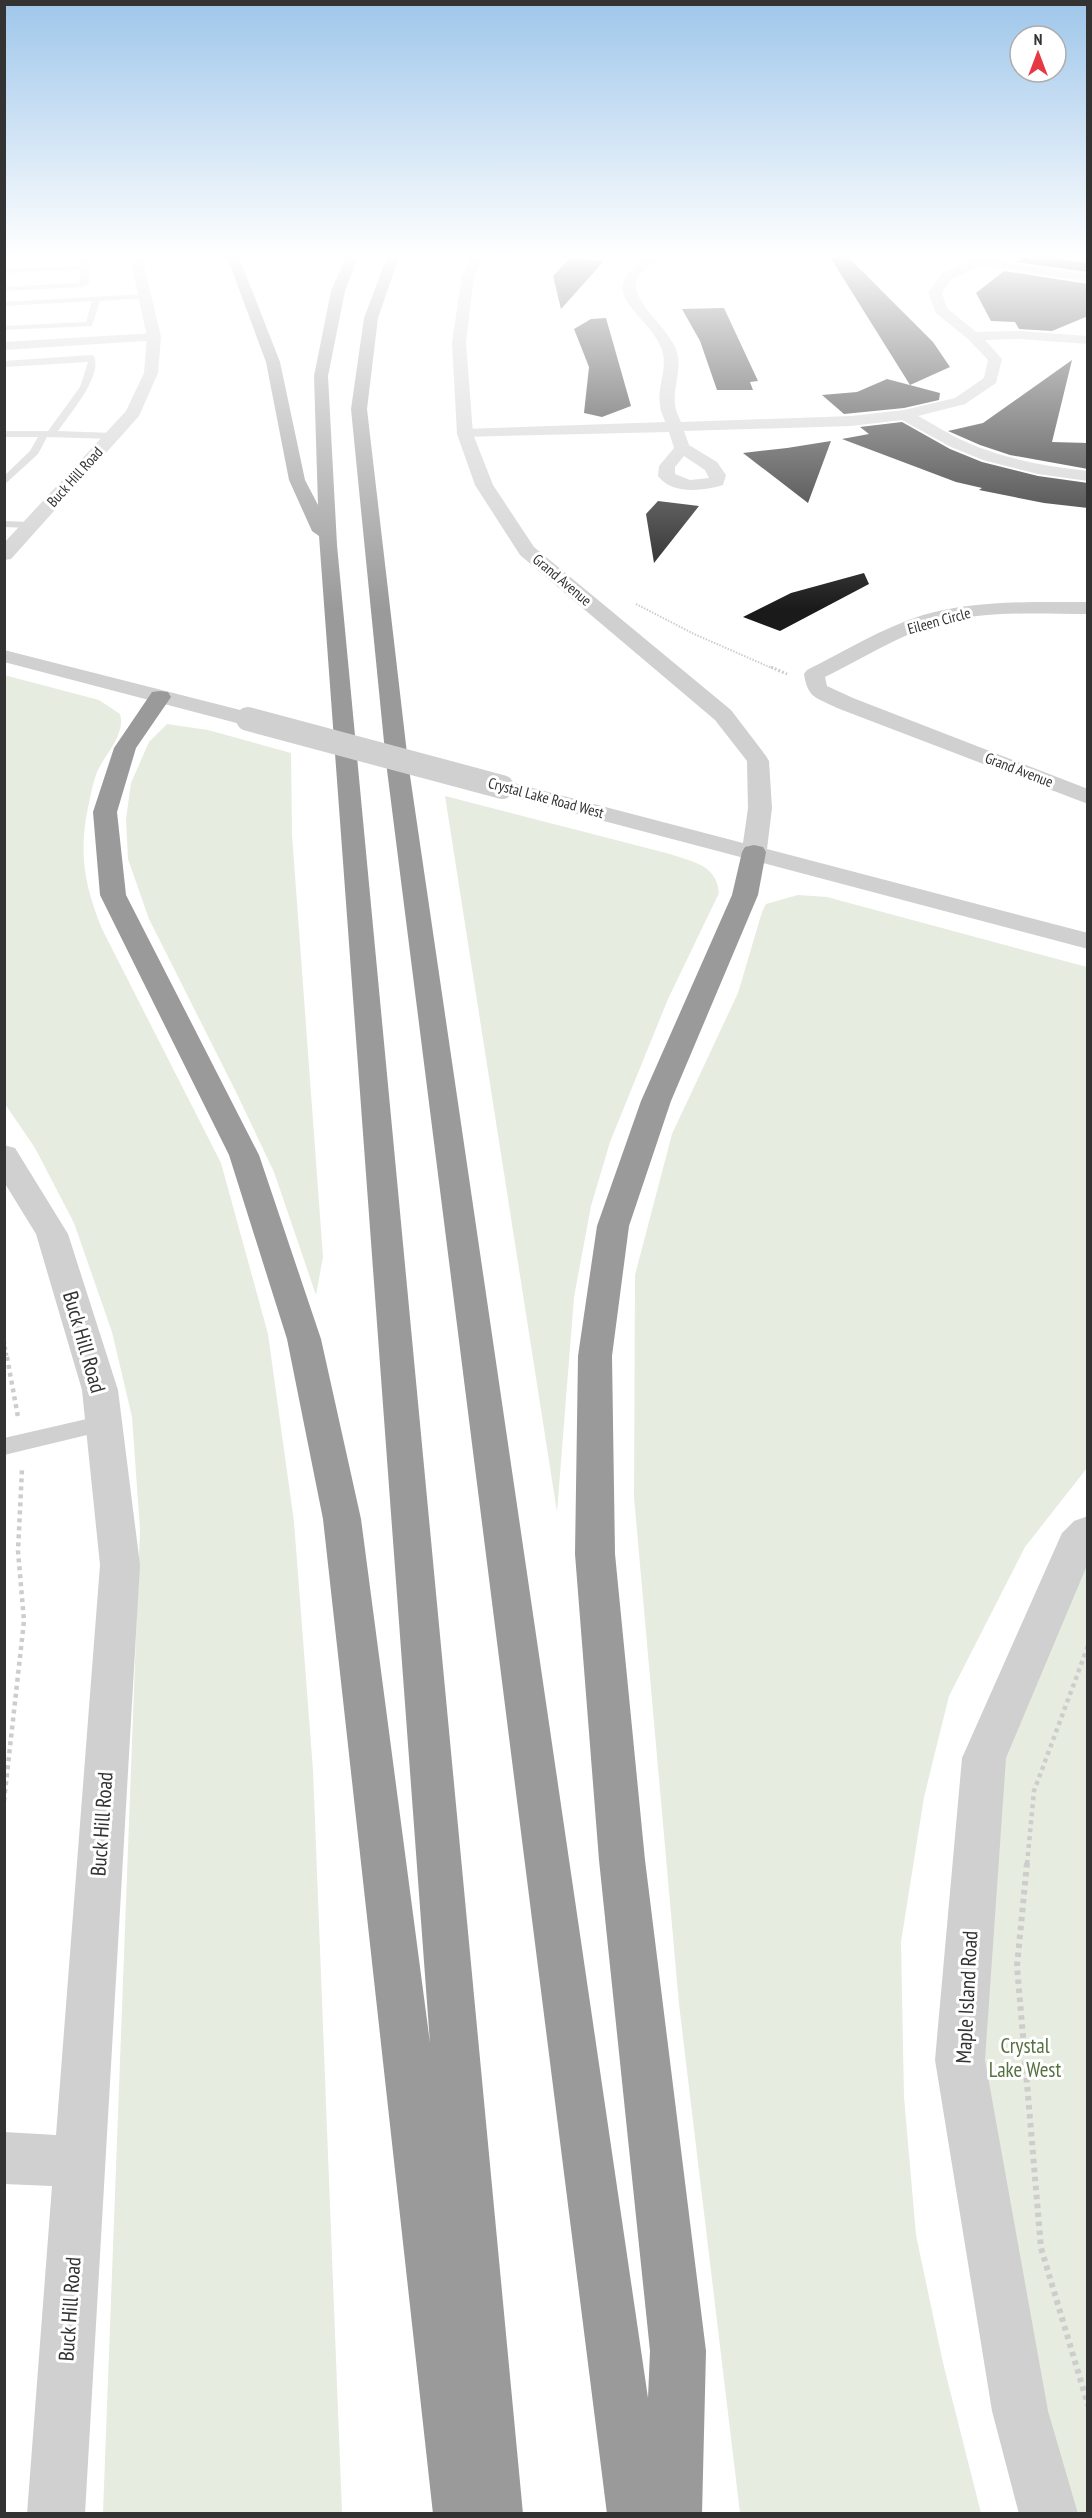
<svg xmlns="http://www.w3.org/2000/svg" width="1092" height="2518" viewBox="0 0 1092 2518" font-family="'PT Sans Narrow',sans-serif">
  <style>
    .green { fill: #e6ecdf }
    .building { fill: #1a1a1a }
    .lines { fill: none; stroke-linecap: round; stroke-linejoin: round }
    .path-far4 { stroke: #cdcdcd; stroke-width: 2; stroke-dasharray: 1.5 1.5; stroke-linecap: butt }
    .path-far3 { stroke: #cdcdcd; stroke-width: 3; stroke-dasharray: 2 2; stroke-linecap: butt }
    .path-far2 { stroke: #cdcdcd; stroke-width: 4; stroke-dasharray: 3 3; stroke-linecap: butt }
    .path-far1 { stroke: #cdcdcd; stroke-width: 4.5; stroke-dasharray: 4 4; stroke-linecap: butt }
    .path { stroke: #cdcdcd; stroke-width: 6; stroke-dasharray: 4.5 4.5; stroke-linecap: butt }
    .service { fill: #d0d0d0; fill-rule: evenodd }
    .minor { fill: #d0d0d0; fill-rule: evenodd }
    .tertiary { fill: #d0d0d0; fill-rule: evenodd }
    .motorway { fill: #9a9a9a; fill-rule: evenodd }
    .tertiary-bridge { stroke: #d0d0d0; stroke-width: 24 }
    .labels { text-anchor: middle; stroke-width: 6; stroke-linejoin: round; paint-order: stroke }
    .far-street-label { font-size: 15px; fill: #333; stroke: #fff }
    .near-street-label { font-size: 21px; fill: #333; stroke: #fff }
    .near-park-label { font-size: 21px; fill: #56703f; stroke: #fff }
  </style>
  <rect width="100%" height="100%" fill="#fff"/>
  <g class="green">
    <path d="M4,675L99,700L120,714C126,735 105,754 97,772C93,782 91,793 89,803C78,851 84,885 102,929L221,1163L268,1334L294,1522L313,1770L342,2513H103L140,1530L132,1417L112,1332L74,1223L35,1148L5,1104Z"/>
    <polygon points="167,724 208,730 291,753 292,835 323,1257 316,1295 274,1172 236,1092 149,919 128,859 126,819 131,783 149,742"/>
    <path d="M445,796L670,854C693,862 717,865 719,893L668,999L610,1142L591,1206L574,1297L557,1512Z"/>
    <polygon points="798,895 827,897 1087,967 1087,1468 1025,1547 949,1696 924,1797 901,1942 904,2097 916,2235 943,2363 981,2513 740,2513 679,2004 634,1497 635,1275 672,1134 738,993 762,912 766,904"/>
    <polygon points="1087,1532 1087,2513 1049,2513 960,2060 984,1758"/>
  </g>
  <g class="building">
    <polygon points="830,257 848,257 933,342 950,367 910,385"/>
    <polygon points="1023,257 1046,257 1088,263 1088,272 1016,262"/>
    <polygon points="570,258 604,261 561,309 553,276"/>
    <polygon points="1004,271 1088,284 1088,316 1052,331 1019,329 1015,322 991,321 976,293"/>
    <polygon points="724,308 758,381 750,382 753,390 717,390 700,341 682,309"/>
    <polygon points="606,318 631,406 602,417 584,413 589,367 574,329 591,319"/>
    <polygon points="1072,360 1052,442 1088,443 1088,469 1010,455 980,445 948,431 983,423"/>
    <polygon points="887,379 940,393 939,400 904,408 844,414 822,395 857,392"/>
    <polygon points="902,422 950,449 982,462 1038,476 1088,483 1088,508 1044,503 979,490 982,488 956,482 842,439 869,434 860,427"/>
    <polygon points="831,441 808,503 743,453 787,448"/>
    <polygon points="658,501 699,506 654,563 646,514"/>
    <polygon points="864,573 869,584 780,631 743,617 791,593"/>
  </g>
  <g class="lines">
    <polyline class="path-far4" points="636,604 694,634 774,669"/>
    <polyline class="path-far3" points="771,667 787,674"/>
    <polyline class="path-far2" points="4,1341 7,1359"/>
    <g class="path-far1">
      <polyline points="7,1357 18,1417"/>
      <polyline points="4,1801 24,1621 18,1551 22,1469"/>
      <polyline points="1027,1864 1034,1791 1088,1646"/>
    </g>
    <polyline class="path" points="1027,1863 1017,1966 1041,2248 1088,2405"/>
    <g class="service">
      <polygon points="81,257 89,257 89,283 84,287 4,291 4,287 79,283 81,270 4,273 4,269 81,266"/>
      <polygon points="145,294 148,294 148,298 100,301 92,326 4,330 4,326 86,322 92,301 4,306 4,302"/>
      <path d="M91,355L94,356C103,376 69,415 58,431L113,433L118,436L113,439L47,437L38,454L4,485V476L30,451L38,437H4V431H48L80,387L88,362L4,367V361Z"/>
      <polygon points="4,521 31,522 36,525 31,528 4,527"/>
      <polygon points="104,1415 112,1417 115,1423 112,1429 4,1455 4,1438"/>
    </g>
    <g class="minor">
      <path d="M647,257H661C654,266 638,270 636,283C633,302 667,327 676,349C683,368 673,385 675,404C675,410 679,417 681,422L851,416L904,410L955,398L984,378L988,360L968,339L936,313L928,293L942,273L968,262L956,260L954,257H978L1019,265L1088,274V282L982,265L952,279L942,293L947,308L976,332L1019,331L1088,336V344L1019,339L985,340L1002,359L996,383L965,404L918,416C933,424 948,434 964,441C1003,459 1045,466 1088,471V481L1038,474L983,460L951,447L902,420L851,426L684,431L689,445L717,462L726,475L723,485C703,491 672,495 658,476L659,466L674,448L669,432L459,437L457,434L459,431L465,429L665,422C664,417 660,411 660,405C657,386 668,369 662,350C649,312 590,295 647,257ZM684,456L705,470L709,478L690,480L675,474V467Z"/>
      <polygon points="154,333 161,337 159,340 4,350 4,342"/>
      <path d="M1088,602V614C1038,614 985,610 937,624C897,636 862,659 825,677L827,686L853,698L1088,789V804L837,708C816,697 808,699 804,674L807,670C845,651 882,628 923,615C976,600 1033,602 1088,602Z"/>
    </g>
    <g class="tertiary">
      <polygon points="130,257 142,257 161,337 158,373 139,416 11,559 4,560 4,543 126,411 144,373 147,337"/>
      <polygon points="471,257 483,257 474,276 466,342 473,434 493,485 534,547 731,710 766,756 769,761 772,808 767,849 1088,933 1088,949 494,792 490,787 494,782 502,780 743,843 748,808 747,761 715,720 520,555 475,485 457,434 452,342 462,276"/>
      <polygon points="4,650 256,714 259,719 256,724 248,726 4,662"/>
      <polygon points="4,1145 15,1148 68,1234 118,1390 140,1565 85,2514 27,2514 52,2186 4,2184 4,2132 56,2135 100,1565 82,1390 36,1234 4,1182"/>
      <polygon points="1088,1516 1088,1563 1006,1758 985,2060 1048,2411 1078,2514 1019,2514 992,2411 935,2060 962,1758 1062,1533 1074,1521"/>
    </g>
    <g class="motorway">
      <polygon points="227,257 239,257 280,362 305,480 318,505 314,376 331,291 346,257 358,257 345,291 328,376 337,545 523,2514 433,2514 323,1519 287,1339 229,1155 100,895 93,812 114,748 152,692 160,691 168,692 171,697 136,748 117,812 126,895 259,1155 321,1339 361,1519 430,2043 319,536 312,531 289,480 266,362"/>
      <polygon points="387,257 399,257 378,318 367,409 408,762 648,2398 650,2351 599,1860 575,1554 578,1356 597,1226 641,1101 732,895 742,852 745,847 754,845 763,847 766,852 758,895 671,1101 629,1226 612,1356 615,1554 645,1860 706,2351 702,2514 607,2514 386,762 351,409 364,318"/>
    </g>
    <polyline class="tertiary-bridge" points="248,719 502,787"/>
  </g>
  <linearGradient id="sky" x2="0" y2="1"><stop stop-color="#9ec6ea"/><stop offset="0.42" stop-color="#fff"/><stop offset="1" stop-color="#fff" stop-opacity="0"/></linearGradient>
  <rect width="1092" height="609" fill="url(#sky)"/>
  <g class="labels">
    <g class="far-street-label">
      <text transform="translate(75 477) rotate(-48)" y="5">Buck Hill Road</text>
      <text transform="translate(562 580) rotate(40)" y="5">Grand Avenue</text>
      <text transform="translate(939 621) rotate(-15)" y="5">Eileen Circle</text>
      <text transform="translate(1019 770) rotate(21)" y="5">Grand Avenue</text>
      <text transform="translate(546 798) rotate(15)" y="5">Crystal Lake Road West</text>
    </g>
    <g class="near-street-label">
      <text transform="translate(84 1342) rotate(74)" y="7">Buck Hill Road</text>
      <text transform="translate(102 1824) rotate(-86)" y="7">Buck Hill Road</text>
      <text transform="translate(967 1997) rotate(-87)" y="7">Maple Island Road</text>
      <text transform="translate(70 2309) rotate(-86)" y="7">Buck Hill Road</text>
    </g>
    <g class="near-park-label">
      <text x="1025" y="2053">Crystal<tspan x="1025" dy="24">Lake West</tspan></text>
    </g>
  </g>
  <rect width="1092" height="2518" fill="none" stroke="#333333" stroke-width="12"/>
  <g transform="translate(1038 54)"><circle r="28" fill="#ffffff" stroke="#adadad" stroke-width="1.5"/>
  <path d="M0-4.5L10 22L0 15L-10 22Z" fill="#e63946"/>
  <text y="-9" font-size="16" font-weight="bold" text-anchor="middle" fill="#333333">N</text>
  </g>
</svg>
